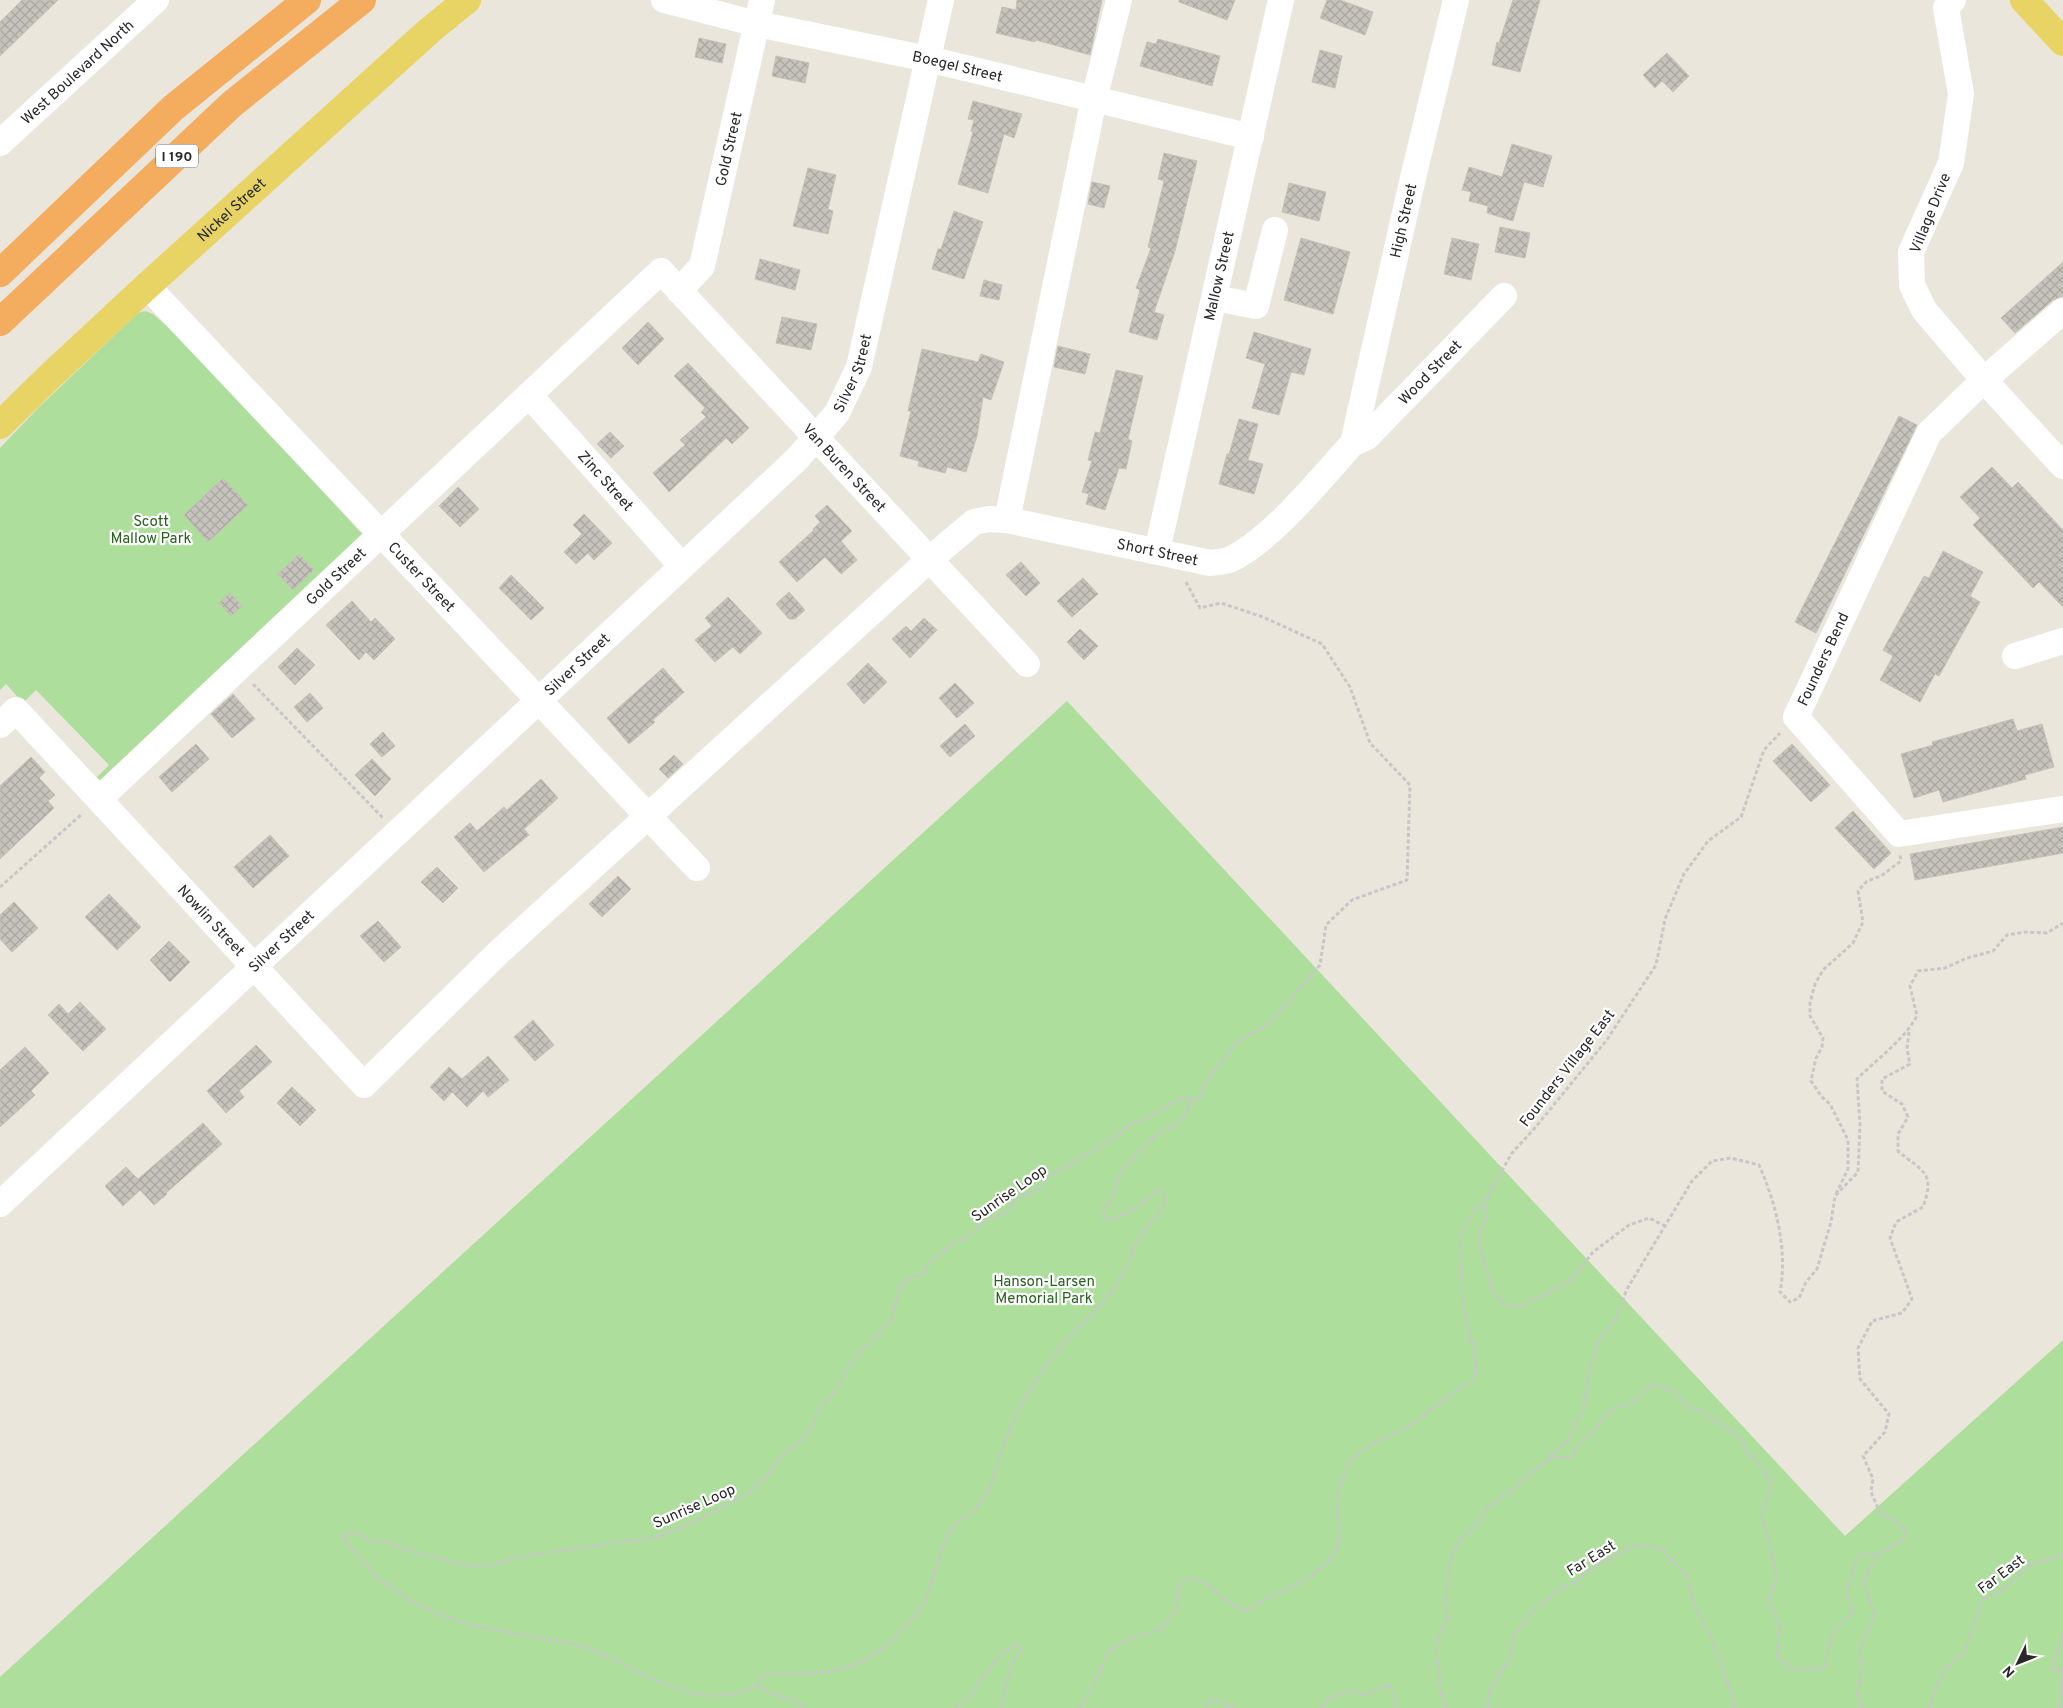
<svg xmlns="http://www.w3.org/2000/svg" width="2063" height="1708" viewBox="0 0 2063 1708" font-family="Overpass,sans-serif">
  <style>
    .green { fill: #adde9c }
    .building { fill: url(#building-cross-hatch); stroke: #c6c2b6 }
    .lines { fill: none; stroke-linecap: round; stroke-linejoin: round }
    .path { stroke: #c7c7c7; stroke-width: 3; stroke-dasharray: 4 2.5; stroke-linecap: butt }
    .minor { stroke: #fff; stroke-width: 26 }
    .major { stroke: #e7d465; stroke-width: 28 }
    .highway { stroke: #f4ac5e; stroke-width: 28 }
    .labels { text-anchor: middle; stroke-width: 4.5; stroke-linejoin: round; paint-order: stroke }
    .shield { fill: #fff; stroke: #696969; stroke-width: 1 }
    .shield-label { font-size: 14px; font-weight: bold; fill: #292929 }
    .street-label { font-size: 15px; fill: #292929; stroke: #fff }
    .park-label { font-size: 15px; fill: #27621e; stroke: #fff }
  </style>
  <defs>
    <pattern id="building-cross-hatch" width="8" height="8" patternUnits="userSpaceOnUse" patternTransform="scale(1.25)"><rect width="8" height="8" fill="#c6c2bc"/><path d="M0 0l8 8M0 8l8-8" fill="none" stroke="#aaa7a2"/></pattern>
  </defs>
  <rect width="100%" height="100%" fill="#ebe6dc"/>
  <g class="green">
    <polygon points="145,311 153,314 181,338 364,536 103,783 97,777 109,765 36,690 23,703 6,684 0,690 0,448 38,408 138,313"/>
    <polygon points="1067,701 1845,1536 2063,1340 2063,1708 0,1708 0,1677"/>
  </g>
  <g class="building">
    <polygon points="22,0 58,0 0,56 0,22"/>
    <polygon points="1017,0 1102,0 1090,55 1036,40 1035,42 996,33 1002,7 1016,10"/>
    <polygon points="1179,0 1235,0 1227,20 1179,2"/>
    <polygon points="1327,0 1340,0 1373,12 1365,35 1320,18"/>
    <polygon points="1513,0 1540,0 1520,72 1492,65 1497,42 1499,43"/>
    <polygon points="699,38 726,44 722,63 695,57"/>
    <polygon points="1158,39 1220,56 1212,86 1140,66 1147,42 1156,44"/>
    <polygon points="1320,50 1342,56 1335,88 1312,82"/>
    <polygon points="1667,53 1689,76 1673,92 1662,81 1655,88 1643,75"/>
    <polygon points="776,56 809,63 805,83 772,76"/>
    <polygon points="973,101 1022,114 1014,138 1004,134 988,193 958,184 973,132 971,131 974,120 968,119"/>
    <polygon points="1512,144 1552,156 1543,187 1524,182 1513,221 1487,213 1488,206 1469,201 1471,192 1462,190 1469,167 1502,177"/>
    <polygon points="1164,153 1197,161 1175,251 1154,312 1164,315 1157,340 1129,332 1140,290 1136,288 1151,248 1148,247 1164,181 1158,179"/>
    <polygon points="808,168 836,175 828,209 833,211 828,234 793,226"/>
    <polygon points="1092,182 1110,186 1104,208 1088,204"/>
    <polygon points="1289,183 1326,192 1319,221 1282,212"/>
    <polygon points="954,211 983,222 964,279 932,269 938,249 941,249"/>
    <polygon points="1500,227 1530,233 1525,258 1495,252"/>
    <polygon points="1301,238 1350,252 1333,314 1284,300"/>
    <polygon points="1452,238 1479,244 1471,280 1444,274"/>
    <polygon points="760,259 800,270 795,290 755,279"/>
    <polygon points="2063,262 2063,296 2053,300 2015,333 2001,318"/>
    <polygon points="984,280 1002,285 999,300 980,296"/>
    <polygon points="782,317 817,324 811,350 776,343"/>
    <polygon points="648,322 664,339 638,365 622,348"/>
    <polygon points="1254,332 1311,349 1304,375 1291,372 1279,415 1252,408 1265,364 1246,358"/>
    <polygon points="1058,346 1090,354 1085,374 1054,367"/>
    <polygon points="922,349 978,362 981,354 1004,362 991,400 983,397 977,436 966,472 947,467 945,473 918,466 919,461 900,456 911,411 908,411"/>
    <polygon points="688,363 749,428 732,444 726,438 669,492 653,473 685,445 680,440 706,417 701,412 705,408 674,376"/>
    <polygon points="1116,370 1143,376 1128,439 1132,441 1126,469 1119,468 1105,510 1086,504 1089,494 1082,492 1092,461 1088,460 1095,432 1100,433"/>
    <polygon points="1899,416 1917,425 1816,633 1795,622"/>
    <polygon points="1239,419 1258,424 1248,460 1263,464 1254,494 1219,484 1227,454 1229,454"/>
    <polygon points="610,432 624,446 611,458 597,444"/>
    <polygon points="1992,467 2012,488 2018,482 2063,530 2063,607 2039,582 2033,588 1973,525 1980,518 1960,497"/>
    <polygon points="223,478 248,505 208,542 184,515"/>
    <polygon points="458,487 479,509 460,527 439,506"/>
    <polygon points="827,505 852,531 841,541 857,560 841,574 825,557 797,582 779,562 814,530 813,529 820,522 815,516"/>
    <polygon points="584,514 612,543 594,560 588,553 576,564 564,552 582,534 573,525"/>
    <polygon points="1943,551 1983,572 1970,596 1980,602 1939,676 1935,674 1920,702 1880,680 1893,656 1883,650 1924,576 1929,578"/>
    <polygon points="299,554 314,570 293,590 278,574"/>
    <polygon points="1021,562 1040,583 1026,596 1006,575"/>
    <polygon points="511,575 544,608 531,620 499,588"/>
    <polygon points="1083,578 1098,594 1072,617 1057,601"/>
    <polygon points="789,592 805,610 795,619 789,619 776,604"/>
    <polygon points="230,593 242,606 231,616 219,603"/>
    <polygon points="728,597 762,633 740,654 733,647 715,662 695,640 712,626 705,618"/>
    <polygon points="352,601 371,622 375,618 395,639 374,660 366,652 359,660 326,625"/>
    <polygon points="924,618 937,630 910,658 892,639 906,626 911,631"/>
    <polygon points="1080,629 1098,646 1084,660 1067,642"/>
    <polygon points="297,648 315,665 295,685 278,667"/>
    <polygon points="868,663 887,682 864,704 847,684"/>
    <polygon points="663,668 684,692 653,720 655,722 629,744 607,718"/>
    <polygon points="955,683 974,703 957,718 939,698"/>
    <polygon points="310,693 323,708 307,722 294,707"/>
    <polygon points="233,694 255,719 232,738 211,714"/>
    <polygon points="2013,719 2017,731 2042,724 2054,767 2025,775 2026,779 1943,802 1939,790 1914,798 1901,754 1933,745 1932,742"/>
    <polygon points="965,724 975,736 950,757 940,746"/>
    <polygon points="383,732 395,746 382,757 370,744"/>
    <polygon points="196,744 209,759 172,792 159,777"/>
    <polygon points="1792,744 1830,785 1811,802 1773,761"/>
    <polygon points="674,755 683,764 668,778 659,769"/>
    <polygon points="31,757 45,772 39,778 55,795 48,801 54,808 0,859 0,786"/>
    <polygon points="372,759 391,779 375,796 355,775"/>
    <polygon points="541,779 558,798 524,829 529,835 484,872 454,837 470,823 477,831 504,807 507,810"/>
    <polygon points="1853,811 1891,853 1874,869 1835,828"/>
    <polygon points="2063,827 2063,853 1915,880 1910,854"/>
    <polygon points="270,835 289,856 253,888 234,867"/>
    <polygon points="437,867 458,888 443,903 421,882"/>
    <polygon points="618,876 631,889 602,917 589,904"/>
    <polygon points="109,894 141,927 117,950 85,917"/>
    <polygon points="14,902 38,928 12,952 0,939 0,915"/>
    <polygon points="378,921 401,947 384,962 360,936"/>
    <polygon points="169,941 190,962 170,982 150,960"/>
    <polygon points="80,1002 106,1029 83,1051 48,1015 59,1004 68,1014"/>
    <polygon points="533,1020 554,1045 535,1061 514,1037"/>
    <polygon points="256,1045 272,1062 239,1091 244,1097 226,1113 207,1091"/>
    <polygon points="25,1047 49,1073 31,1091 35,1095 0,1127 0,1070"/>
    <polygon points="488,1056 509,1080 488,1097 483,1091 467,1107 452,1092 444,1101 430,1087 449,1067 462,1079"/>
    <polygon points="292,1087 316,1110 300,1126 277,1103"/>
    <polygon points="203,1123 222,1144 166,1193 167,1194 154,1205 140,1190 123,1206 105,1186 126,1167 138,1179"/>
  </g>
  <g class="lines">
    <g class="path">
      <polyline points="1186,582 1200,608 1221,603 1263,617 1322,644 1350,687 1370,743 1410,785 1407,880 1352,900 1326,925 1320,965 1267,1025 1238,1041 1206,1082 1199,1099 1190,1100"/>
      <polyline points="253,684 383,818"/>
      <polyline points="0,887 82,814"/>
      <path d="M1186,1097L1190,1100C1191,1122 1164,1128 1151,1140C1141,1148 1133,1159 1124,1168C1117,1177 1116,1188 1112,1197C1108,1205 1102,1210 1104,1218L1108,1221L1138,1207L1158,1189C1179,1198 1147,1224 1141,1234C1131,1251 1126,1272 1114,1288C1097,1313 1072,1331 1054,1355C1034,1381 1015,1413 1004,1444C997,1463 994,1483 983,1500C973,1514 956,1520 948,1535C937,1556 934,1580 924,1602C918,1614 908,1624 898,1634C855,1676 823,1674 766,1673L759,1680V1685L741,1692L726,1695L711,1696L692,1694L645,1676L610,1657L583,1646L474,1626L438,1614L415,1603L381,1581L343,1539L344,1534L348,1532H354L373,1541L389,1542L403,1549L460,1564L481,1567L535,1554L602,1545L625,1540L637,1541L658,1536L686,1526L750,1492L765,1478L783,1454L805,1437L820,1409L835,1391L848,1368L861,1352L891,1321L899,1290L902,1283L914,1276L923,1274L928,1265L953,1243L968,1236L988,1219L1007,1212L1018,1197L1033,1193L1047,1178L1117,1136L1128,1125L1146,1119L1170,1104Z"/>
      <polyline points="1836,1194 1848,1169 1848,1140 1830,1104 1822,1097 1811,1081 1816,1058 1822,1047 1823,1038 1810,1016 1810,1003 1815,984 1823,970 1853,943 1863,922 1858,891 1867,881 1881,876 1901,861 1900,855"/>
      <polyline points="1484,1206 1492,1188 1512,1153 1534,1129 1606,1041 1656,965 1665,919 1684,874 1708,841 1741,817 1764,750 1780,733"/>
      <polyline points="1547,1460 1558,1457 1572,1458 1578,1445 1594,1432 1609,1411 1633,1401 1652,1384 1672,1391 1689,1407 1703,1412 1743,1441 1746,1453 1761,1465 1771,1484 1762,1515 1777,1577 1768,1602 1780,1624 1777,1657 1790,1670 1824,1668 1833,1631 1853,1612 1846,1593 1858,1556 1877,1554"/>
      <polyline points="2063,1635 2053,1664 2053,1667 2056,1671 2063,1668"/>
      <polyline points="759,1685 767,1692 792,1699 806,1708"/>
      <polyline points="955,1708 972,1695 980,1681 1000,1656 1015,1643 1021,1650 1011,1666 1000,1708"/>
      <path d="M1080,1708L1091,1691L1108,1652L1125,1641L1163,1628L1177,1607L1178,1587L1185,1579C1212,1576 1222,1607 1248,1611C1276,1588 1316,1584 1335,1552C1345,1535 1333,1510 1338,1491C1340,1484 1349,1462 1354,1457C1369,1443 1389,1437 1407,1427C1431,1413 1450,1391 1475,1379L1476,1361L1463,1305L1460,1234L1478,1205L1484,1206L1487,1217L1480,1231L1479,1244L1493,1291L1504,1304L1519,1307L1570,1282L1593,1252L1629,1225L1649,1218L1665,1226"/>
      <polyline points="1205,1708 1212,1699 1235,1708"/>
      <polyline points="1320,1708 1331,1698 1346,1691 1366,1695 1389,1684 1396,1704 1395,1708"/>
      <path d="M1446,1708L1441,1693L1436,1650L1438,1638L1448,1618L1445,1604L1450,1561L1459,1540L1478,1523L1488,1507L1512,1490L1567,1442L1584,1407L1591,1362L1599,1340L1615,1320L1627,1289L1692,1181L1712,1161L1731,1158L1759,1165C1776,1203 1788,1251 1780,1292L1790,1302L1799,1298L1806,1282L1817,1269L1831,1222L1835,1196L1858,1172L1860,1125L1857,1079C1877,1059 1903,1041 1917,1016L1910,986L1918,971L1945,968L1967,958L1993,951L2007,935L2025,932L2047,933L2063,923"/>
      <polyline points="1488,1708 1488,1697 1491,1687 1510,1660 1514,1635 1531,1612 1561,1588 1578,1581 1595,1565 1612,1558 1630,1547 1642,1545 1652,1546 1663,1550 1687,1576 1694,1605 1712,1639 1733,1697 1734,1708"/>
      <path d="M1862,1708L1857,1695L1862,1668L1860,1647L1875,1616L1863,1581L1878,1554L1902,1541L1906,1530L1894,1520L1880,1513L1871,1492L1873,1479L1863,1456L1885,1432L1889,1414L1860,1379L1858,1348L1872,1321L1902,1313L1912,1299L1890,1238L1896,1222L1923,1207C1936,1171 1922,1172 1898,1151V1134L1908,1117L1902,1104L1882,1091V1079L1910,1064L1907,1049L1909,1032"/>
      <polyline points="1930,1708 1933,1694 1946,1668 1965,1651 1982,1600 2004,1589 2031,1564 2063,1555"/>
      <polyline points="2059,1708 2061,1700 2062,1670"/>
    </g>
    <g class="minor">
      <path id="s1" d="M664,0L757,24L928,59L1251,137"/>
      <polyline points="1953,0 1946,8 1961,94 1951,163 1911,252 1912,285 1924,310 1984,380 2063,466"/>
      <path id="s2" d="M0,143L156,0"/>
      <path id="s3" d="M147,286L697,868"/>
      <path id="s4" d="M679,291L702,266L762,0"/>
      <polyline points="1215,298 1256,306 1275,230"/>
      <polyline points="2063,311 1984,380 1929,433 1796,717 1899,834 2063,809"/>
      <path id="s5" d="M529,395L682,566"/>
      <path id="s6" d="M1353,443L1412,182L1456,0"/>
      <polyline points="1007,520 1094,99 1119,0"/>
      <path id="s7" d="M1157,551L1281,0"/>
      <polyline points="2015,656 2063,641"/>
      <path id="s8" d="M0,725L16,710L364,1085L498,953L930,559L974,522L989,519L1007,520L1210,563C1216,562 1223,562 1229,560C1270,542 1322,477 1353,443L1367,437L1504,296"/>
      <path id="s9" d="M99,799L661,271L1027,664"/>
      <path id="s10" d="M0,1204L797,459L837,413L859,367L941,0"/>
    </g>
    <g class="major">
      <polyline points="2024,0 2063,42"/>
      <path id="s11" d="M0,425L47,379L147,286L429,31L467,0"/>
    </g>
    <g class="highway">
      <polyline points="0,273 173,108 307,0"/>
      <polyline points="0,322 232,104 362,0"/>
    </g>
  </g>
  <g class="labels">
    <rect class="shield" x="156" y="144.5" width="42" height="23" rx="4"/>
    <g class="shield-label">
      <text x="177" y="161">I 190</text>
    </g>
    <g class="street-label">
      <text dy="5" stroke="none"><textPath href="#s1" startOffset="301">Boegel Street</textPath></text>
      <text dy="5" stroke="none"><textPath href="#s2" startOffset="105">West Boulevard North</textPath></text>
      <text dy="5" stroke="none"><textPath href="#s4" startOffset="154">Gold Street</textPath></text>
      <text dy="5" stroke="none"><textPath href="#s11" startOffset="316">Nickel Street</textPath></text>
      <text transform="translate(1930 213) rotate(-68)" y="5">Village Drive</text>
      <text dy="5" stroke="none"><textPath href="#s6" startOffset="228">High Street</textPath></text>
      <text dy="5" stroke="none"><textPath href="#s7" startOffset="282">Mallow Street</textPath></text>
      <text dy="5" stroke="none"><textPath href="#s8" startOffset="1901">Wood Street</textPath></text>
      <text dy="5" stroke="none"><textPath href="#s10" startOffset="1195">Silver Street</textPath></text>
      <text dy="5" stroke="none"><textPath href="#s9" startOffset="1040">Van Buren Street</textPath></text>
      <text dy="5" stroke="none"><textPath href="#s5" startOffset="115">Zinc Street</textPath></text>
      <text dy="5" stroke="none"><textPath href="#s8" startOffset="1551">Short Street</textPath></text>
      <text dy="5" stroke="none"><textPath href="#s9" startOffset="325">Gold Street</textPath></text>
      <text dy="5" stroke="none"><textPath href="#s3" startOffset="400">Custer Street</textPath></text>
      <text transform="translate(1823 659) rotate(-65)" y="5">Founders Bend</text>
      <text dy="5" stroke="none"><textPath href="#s10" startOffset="790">Silver Street</textPath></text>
      <text dy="5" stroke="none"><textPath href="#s8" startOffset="309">Nowlin Street</textPath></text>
      <text dy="5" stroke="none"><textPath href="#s10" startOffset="385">Silver Street</textPath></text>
      <text transform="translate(1567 1068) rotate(-52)" y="5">Founders Village East</text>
      <text transform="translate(1009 1193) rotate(-35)" y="5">Sunrise Loop</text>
      <text transform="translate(694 1506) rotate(-24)" y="5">Sunrise Loop</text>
      <text transform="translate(1591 1558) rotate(-32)" y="5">Far East</text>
      <text transform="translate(2001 1574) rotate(-37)" y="5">Far East</text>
    </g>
    <g class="park-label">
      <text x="151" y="526">Scott<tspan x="151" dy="17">Mallow Park</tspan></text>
      <text x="1044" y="1286">Hanson-Larsen<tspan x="1044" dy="17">Memorial Park</tspan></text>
    </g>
  </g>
  <g transform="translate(2018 1663) rotate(227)" stroke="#ffffff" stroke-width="4" paint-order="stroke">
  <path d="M0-4L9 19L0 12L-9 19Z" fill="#292929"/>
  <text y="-8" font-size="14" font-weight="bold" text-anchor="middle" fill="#292929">N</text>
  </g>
</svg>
